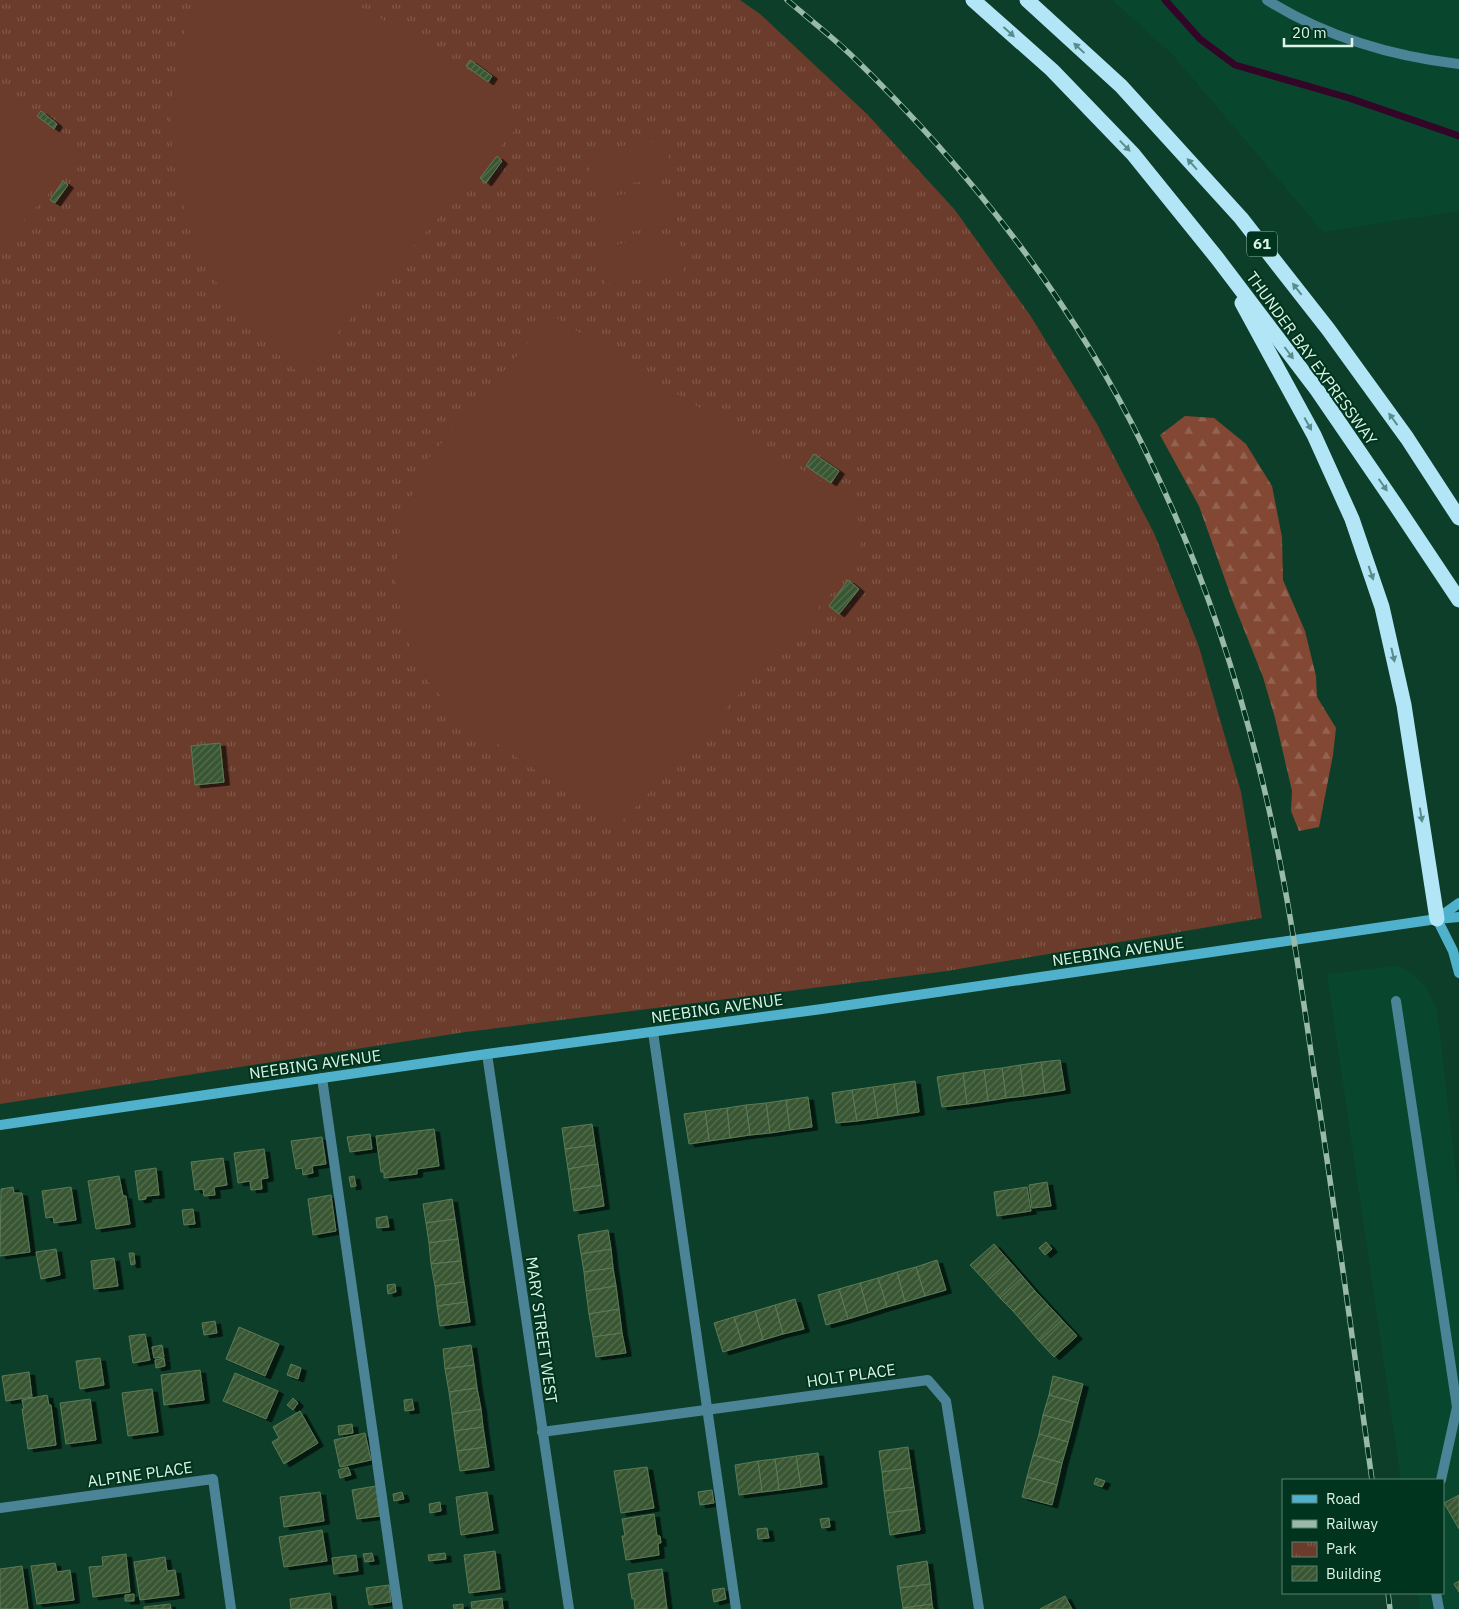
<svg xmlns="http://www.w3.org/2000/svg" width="1459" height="1609" viewBox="0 0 1459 1609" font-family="'IBM Plex Sans',sans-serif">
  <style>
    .built { fill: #08472e }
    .forest { fill: url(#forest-firs) }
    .park { fill: url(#park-tufts) }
    .garden { fill: #6b3c2b }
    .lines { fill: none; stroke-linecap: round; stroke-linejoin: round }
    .stream { stroke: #330527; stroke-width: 7 }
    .building { fill: url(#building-hatch); stroke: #5d7b57; filter: url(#shadow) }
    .lane { stroke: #4b8496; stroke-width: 10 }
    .street { stroke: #4b8496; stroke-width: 10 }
    .secondary { stroke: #50b1cd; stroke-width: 10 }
    .highway { stroke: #b2e6f7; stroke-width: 15 }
    .rail-casing { stroke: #99baa9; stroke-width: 5.5 }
    .rail { stroke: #00341f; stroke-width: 4; stroke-dasharray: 11; stroke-linecap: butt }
    .oneway { fill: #598d8b }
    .labels { text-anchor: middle; stroke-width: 4; stroke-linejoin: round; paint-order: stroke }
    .shield { fill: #00341f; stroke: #99baaa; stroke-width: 1 }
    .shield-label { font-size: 15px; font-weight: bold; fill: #dbf4e5 }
    .street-label { font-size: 16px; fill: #dbf4e5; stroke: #00341f }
  </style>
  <defs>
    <pattern id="forest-firs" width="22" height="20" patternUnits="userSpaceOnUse" patternTransform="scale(1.25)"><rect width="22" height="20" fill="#824834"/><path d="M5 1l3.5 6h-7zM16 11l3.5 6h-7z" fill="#936351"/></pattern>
    <pattern id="park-tufts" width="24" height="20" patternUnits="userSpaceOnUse" patternTransform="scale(1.25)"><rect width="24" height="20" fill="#6b3c2b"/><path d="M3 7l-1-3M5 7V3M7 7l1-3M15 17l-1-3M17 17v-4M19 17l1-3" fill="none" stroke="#80594a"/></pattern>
    <pattern id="building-hatch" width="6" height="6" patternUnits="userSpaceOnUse" patternTransform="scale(1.25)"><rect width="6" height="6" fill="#395633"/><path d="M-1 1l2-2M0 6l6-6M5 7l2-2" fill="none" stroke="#556f50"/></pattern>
    <filter id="shadow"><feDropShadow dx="5.5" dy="3" stdDeviation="0" flood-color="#0009"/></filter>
  </defs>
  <rect width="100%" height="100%" fill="#0c3e29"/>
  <g class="built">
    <polygon points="1112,0 1459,0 1459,211 1323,232 1173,55"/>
    <polygon points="1398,966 1411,973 1426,987 1437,1011 1459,1199 1459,1609 1420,1609 1418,1593 1443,1593 1443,1480 1401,1480 1327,974"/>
  </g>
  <polygon class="forest" points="1185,416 1214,418 1246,444 1272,486 1282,537 1283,580 1305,631 1316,676 1317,697 1336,728 1333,755 1319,827 1299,831 1291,811 1292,791 1275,718 1263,677 1233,602 1199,506 1160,435"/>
  <polygon class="park" points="0,0 740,0 760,14 868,115 955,210 1030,315 1097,424 1154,533 1199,647 1241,792 1262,918 947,971 466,1032 0,1104"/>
  <g class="garden">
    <polygon points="196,0 349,0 506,92 514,131 301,375 250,328 211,275 192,235 179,191 172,153 171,115 177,55"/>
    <polygon points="0,95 73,139 77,162 0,247"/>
    <polygon points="666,140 672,177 592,189 586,151"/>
    <polygon points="672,187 677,225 598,236 592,199"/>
    <polygon points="679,235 684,273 605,284 599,247"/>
    <polygon points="552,315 639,371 838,492 852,506 860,524 862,539 858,555 852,571 618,826 462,720 425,678 404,633 395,576 401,520 427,460"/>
  </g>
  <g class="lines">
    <polyline class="stream" points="1165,0 1200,39 1235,65 1349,98 1459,136"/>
  </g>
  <g class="building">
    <polygon points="470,60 492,76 488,82 466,66"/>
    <polygon points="41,111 57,124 54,129 37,116"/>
    <polygon points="497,156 502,161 486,183 480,178"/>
    <polygon points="63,181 68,185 55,203 50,200"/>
    <polygon points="814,454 839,471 831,483 806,466"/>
    <polygon points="848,580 859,589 839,614 829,606"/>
    <polygon points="220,743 224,782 195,785 191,746"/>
    <polygon points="1060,1060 1065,1090 1045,1093 1041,1062"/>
    <polygon points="1041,1062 1045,1093 1024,1096 1020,1065"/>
    <polygon points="1020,1065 1024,1096 1006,1098 1002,1068"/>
    <polygon points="1002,1068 1006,1098 988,1101 984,1070"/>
    <polygon points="984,1070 988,1101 967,1104 963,1073"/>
    <polygon points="963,1073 967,1104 942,1107 937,1077"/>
    <polygon points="915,1081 919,1112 898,1115 894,1084"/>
    <polygon points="894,1084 898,1115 878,1118 873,1087"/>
    <polygon points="873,1087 878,1118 857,1121 852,1090"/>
    <polygon points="852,1090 857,1121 836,1123 832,1093"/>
    <polygon points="808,1097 812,1127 790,1130 786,1100"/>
    <polygon points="786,1100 790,1130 770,1133 766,1103"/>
    <polygon points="766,1103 770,1133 750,1135 746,1105"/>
    <polygon points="746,1105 750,1135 730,1138 727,1108"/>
    <polygon points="727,1108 730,1138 709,1141 705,1111"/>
    <polygon points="705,1111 709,1141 689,1144 684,1114"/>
    <polygon points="592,1124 595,1145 565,1149 562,1128"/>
    <polygon points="434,1129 439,1166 417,1169 417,1174 384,1178 384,1172 381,1172 376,1136"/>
    <polygon points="370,1134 372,1149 350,1152 347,1137"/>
    <polygon points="322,1137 326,1164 312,1166 313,1173 303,1175 302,1168 296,1169 291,1141"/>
    <polygon points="595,1145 598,1164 568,1169 565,1149"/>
    <polygon points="264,1149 268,1178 261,1179 262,1189 251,1190 250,1181 238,1183 234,1153"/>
    <polygon points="223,1158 227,1185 214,1187 215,1195 204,1196 203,1189 195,1190 191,1162"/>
    <polygon points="598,1164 601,1185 571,1190 568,1169"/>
    <polygon points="156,1168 159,1195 146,1196 146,1199 139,1200 135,1171"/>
    <polygon points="119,1176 123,1196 126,1196 130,1224 96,1229 88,1181"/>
    <polygon points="354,1176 356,1186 351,1187 349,1177"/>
    <polygon points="1047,1182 1051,1206 1032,1208 1029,1185"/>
    <polygon points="601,1185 604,1206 574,1211 571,1190"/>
    <polygon points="13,1187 14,1193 22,1193 30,1252 0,1256 1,1189"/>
    <polygon points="71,1187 76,1220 54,1223 53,1217 46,1218 42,1191"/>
    <polygon points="1027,1187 1031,1211 997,1216 994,1192"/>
    <polygon points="331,1195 336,1231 313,1235 308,1199"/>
    <polygon points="452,1199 455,1219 426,1223 423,1204"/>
    <polygon points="193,1209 195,1224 184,1225 182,1210"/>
    <polygon points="387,1216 389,1227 377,1228 376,1218"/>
    <polygon points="455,1219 458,1239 429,1243 426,1223"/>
    <polygon points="608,1230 611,1249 581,1254 578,1235"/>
    <polygon points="458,1239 461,1261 431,1264 429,1243"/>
    <polygon points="1046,1242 1052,1249 1045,1255 1039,1248"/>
    <polygon points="994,1244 1009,1261 986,1282 970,1265"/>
    <polygon points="56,1249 60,1275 41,1279 36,1252"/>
    <polygon points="611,1249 613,1268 584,1272 581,1254"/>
    <polygon points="129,1253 134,1253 135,1264 131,1265"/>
    <polygon points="114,1258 118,1286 94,1289 91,1261"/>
    <polygon points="937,1260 946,1290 925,1296 916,1267"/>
    <polygon points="461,1261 464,1282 435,1286 431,1264"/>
    <polygon points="1009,1261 1023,1277 1000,1298 986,1282"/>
    <polygon points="916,1267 925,1296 905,1302 897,1272"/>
    <polygon points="613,1268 616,1286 586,1291 584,1272"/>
    <polygon points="897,1272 905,1302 887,1307 878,1278"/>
    <polygon points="1023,1277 1035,1291 1013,1311 1000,1298"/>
    <polygon points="878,1278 887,1307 868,1313 860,1283"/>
    <polygon points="464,1282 467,1302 437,1306 435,1286"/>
    <polygon points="860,1283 868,1313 848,1319 839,1289"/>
    <polygon points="395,1284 396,1292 388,1294 387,1285"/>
    <polygon points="616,1286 619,1309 589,1314 586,1291"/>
    <polygon points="839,1289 848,1319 826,1325 818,1295"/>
    <polygon points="1035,1291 1048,1305 1026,1326 1013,1311"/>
    <polygon points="795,1299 804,1329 783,1334 775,1305"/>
    <polygon points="467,1302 470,1322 440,1326 437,1306"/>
    <polygon points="775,1305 783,1334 763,1340 755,1311"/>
    <polygon points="1048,1305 1062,1320 1039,1341 1026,1326"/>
    <polygon points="619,1309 622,1333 593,1337 589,1314"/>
    <polygon points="755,1311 763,1340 743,1346 734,1317"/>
    <polygon points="734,1317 743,1346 723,1352 714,1323"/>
    <polygon points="1062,1320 1077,1336 1054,1357 1039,1341"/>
    <polygon points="215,1321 217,1333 204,1335 202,1323"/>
    <polygon points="239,1327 279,1344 265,1376 226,1359"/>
    <polygon points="622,1333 626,1353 596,1357 593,1337"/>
    <polygon points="145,1334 150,1360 133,1363 129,1336"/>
    <polygon points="162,1345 164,1357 154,1358 152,1347"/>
    <polygon points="471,1345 474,1365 445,1369 443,1349"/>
    <polygon points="100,1358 104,1385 80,1389 76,1361"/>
    <polygon points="164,1358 165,1366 156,1368 155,1360"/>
    <polygon points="291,1364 301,1368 298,1379 287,1375"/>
    <polygon points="474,1365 477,1388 449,1392 445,1369"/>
    <polygon points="200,1370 204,1400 164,1405 161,1375"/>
    <polygon points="29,1372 32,1397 6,1401 2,1376"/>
    <polygon points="235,1373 278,1391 266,1419 223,1401"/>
    <polygon points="1053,1376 1083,1384 1078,1403 1049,1395"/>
    <polygon points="477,1388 481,1409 452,1414 449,1392"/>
    <polygon points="152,1389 158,1432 128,1436 122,1393"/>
    <polygon points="47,1395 49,1405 51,1405 56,1445 28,1449 22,1409 24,1409 22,1400"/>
    <polygon points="1049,1395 1078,1403 1073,1423 1043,1415"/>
    <polygon points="293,1398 298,1403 293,1410 287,1405"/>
    <polygon points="90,1399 96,1440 66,1444 60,1403"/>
    <polygon points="412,1399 414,1410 405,1411 404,1400"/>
    <polygon points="481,1409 483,1427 454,1431 452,1414"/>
    <polygon points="300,1411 318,1443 284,1464 272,1442 279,1438 273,1427"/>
    <polygon points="1043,1415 1073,1423 1068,1442 1039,1434"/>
    <polygon points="352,1424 353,1433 339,1435 338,1426"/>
    <polygon points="483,1427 486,1447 457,1451 454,1431"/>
    <polygon points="365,1433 371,1460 340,1467 334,1440"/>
    <polygon points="1039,1434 1068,1442 1062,1463 1033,1455"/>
    <polygon points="486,1447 489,1467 460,1471 457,1451"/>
    <polygon points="908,1447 911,1468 882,1472 879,1451"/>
    <polygon points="818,1453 822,1484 801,1487 796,1456"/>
    <polygon points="1033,1455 1062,1463 1057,1485 1027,1477"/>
    <polygon points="796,1456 801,1487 779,1490 775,1459"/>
    <polygon points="775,1459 779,1490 762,1492 758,1461"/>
    <polygon points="758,1461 762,1492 739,1495 735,1465"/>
    <polygon points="348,1467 351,1475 340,1478 338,1470"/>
    <polygon points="647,1467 654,1508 621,1513 614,1471"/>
    <polygon points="911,1468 914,1487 884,1491 882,1472"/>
    <polygon points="1027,1477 1057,1485 1052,1505 1022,1497"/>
    <polygon points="1096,1478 1105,1481 1102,1487 1094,1484"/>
    <polygon points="376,1486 380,1516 357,1519 352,1490"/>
    <polygon points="914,1487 917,1509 887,1513 884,1491"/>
    <polygon points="712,1490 714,1503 700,1505 698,1492"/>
    <polygon points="320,1492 324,1521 284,1527 280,1497"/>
    <polygon points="402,1492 404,1499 394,1501 393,1494"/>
    <polygon points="487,1492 493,1530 461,1535 456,1497"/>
    <polygon points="1459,1495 1459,1529 1444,1503"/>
    <polygon points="440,1502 441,1511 430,1513 429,1504"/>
    <polygon points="917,1509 920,1530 890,1535 887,1513"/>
    <polygon points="654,1514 657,1536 660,1536 661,1543 658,1543 659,1555 626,1560 622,1536 625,1536 622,1519"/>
    <polygon points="829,1518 830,1527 822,1528 820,1519"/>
    <polygon points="767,1528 769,1538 758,1539 757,1529"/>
    <polygon points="322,1530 327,1561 284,1567 279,1537"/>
    <polygon points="495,1551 500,1589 469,1593 464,1555"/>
    <polygon points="372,1553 374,1561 365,1562 363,1554"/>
    <polygon points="445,1553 446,1559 429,1561 428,1555"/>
    <polygon points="126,1554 130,1592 93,1597 89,1567 103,1566 102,1557"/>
    <polygon points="356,1555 358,1571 334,1574 332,1558"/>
    <polygon points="165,1557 167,1571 175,1570 179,1595 140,1600 134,1562"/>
    <polygon points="927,1561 930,1584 900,1588 897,1566"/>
    <polygon points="55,1563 57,1572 70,1570 74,1600 37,1604 31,1566"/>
    <polygon points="22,1566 28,1609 0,1609 0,1569"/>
    <polygon points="662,1569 667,1609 635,1609 634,1598 632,1599 628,1574"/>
    <polygon points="1459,1581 1459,1592 1454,1584"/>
    <polygon points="930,1584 932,1604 903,1608 900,1588"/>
    <polygon points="389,1585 391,1602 369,1605 366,1588"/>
    <polygon points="724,1588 726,1599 714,1602 712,1590"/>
    <polygon points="330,1593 332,1609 291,1609 290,1599"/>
    <polygon points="134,1594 134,1601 125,1601 125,1595"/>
    <polygon points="1065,1596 1072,1609 1040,1609"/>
    <polygon points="502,1598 503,1609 472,1609 471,1602"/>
    <polygon points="170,1604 171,1609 144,1609 144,1607"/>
    <polygon points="463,1604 463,1609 454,1609 453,1605"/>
    <polygon points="932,1604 933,1609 903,1609 903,1608"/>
  </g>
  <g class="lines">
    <g class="lane">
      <polyline points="1396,1001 1457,1407 1441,1480"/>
      <polyline points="653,1032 736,1609"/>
      <polyline points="322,1078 398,1609"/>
      <polyline points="1436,1593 1439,1609"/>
    </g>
    <g class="street">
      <path d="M1267,0C1326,37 1390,56 1459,64"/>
      <polyline points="487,1054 569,1609"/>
      <polyline points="542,1432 928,1380 946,1401 979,1609"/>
      <polyline points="0,1508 213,1479 231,1609"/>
    </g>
    <g class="secondary">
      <polyline points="1438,918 1459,903"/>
      <polyline points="1437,919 1453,951 1459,973"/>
      <polyline points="0,1125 487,1054 822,1009 1437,919 1459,917"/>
    </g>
    <g class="highway">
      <polyline points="973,0 1052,70 1133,154 1217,258 1317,390 1395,504 1459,600"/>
      <polyline points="1027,0 1121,86 1241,218 1328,329 1407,438 1459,518"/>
      <polyline points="1242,303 1314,435 1352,519 1382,607 1404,705 1437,919"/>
    </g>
    <g class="rail-casing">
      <g id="rail">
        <path d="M787,0C808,18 830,35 850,54C967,167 1073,301 1144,448C1200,561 1240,682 1268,805C1288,893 1301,983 1314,1073C1335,1208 1353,1344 1372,1480"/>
        <polyline points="1388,1593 1390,1609"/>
      </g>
    </g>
    <use href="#rail" class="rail"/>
  </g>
  <defs><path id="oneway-solid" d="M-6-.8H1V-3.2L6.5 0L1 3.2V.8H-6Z" transform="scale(1.25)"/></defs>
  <g class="oneway">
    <use href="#oneway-solid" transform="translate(1009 32) rotate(42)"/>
    <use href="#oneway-solid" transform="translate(1079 48) rotate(-137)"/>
    <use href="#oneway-solid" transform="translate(1125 146) rotate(46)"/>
    <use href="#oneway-solid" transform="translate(1192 164) rotate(-132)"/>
    <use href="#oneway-solid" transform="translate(1297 289) rotate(-128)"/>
    <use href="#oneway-solid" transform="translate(1289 353) rotate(53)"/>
    <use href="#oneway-solid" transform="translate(1393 419) rotate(-126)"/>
    <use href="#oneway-solid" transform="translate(1308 424) rotate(61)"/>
    <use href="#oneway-solid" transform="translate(1383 485) rotate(55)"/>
    <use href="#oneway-solid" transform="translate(1371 573) rotate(71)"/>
    <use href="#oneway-solid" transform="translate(1393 655) rotate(77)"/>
    <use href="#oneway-solid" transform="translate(1421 815) rotate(81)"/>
  </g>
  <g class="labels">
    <rect class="shield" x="1247" y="231.5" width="30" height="25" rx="4"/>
    <g class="shield-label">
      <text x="1262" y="249">61</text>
    </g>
    <g class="street-label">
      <text transform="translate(1312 358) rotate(54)" y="6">THUNDER BAY EXPRESSWAY</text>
      <text transform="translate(1118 951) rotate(-8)" y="6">NEEBING AVENUE</text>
      <text transform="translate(717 1008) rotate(-8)" y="6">NEEBING AVENUE</text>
      <text transform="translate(315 1064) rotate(-8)" y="6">NEEBING AVENUE</text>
      <text transform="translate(542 1330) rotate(82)" y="6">MARY STREET WEST</text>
      <text transform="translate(851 1375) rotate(-8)" y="6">HOLT PLACE</text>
      <text transform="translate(140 1474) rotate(-8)" y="6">ALPINE PLACE</text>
    </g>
  </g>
  <rect x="1282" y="1479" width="162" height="115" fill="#00341f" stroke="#58816e"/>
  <rect x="1292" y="1495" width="25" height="8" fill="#50b1cd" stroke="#58816e"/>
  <text x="1326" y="1504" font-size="15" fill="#dbf4e5">Road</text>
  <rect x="1292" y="1520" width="25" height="8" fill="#99baa9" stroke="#58816e"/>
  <text x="1326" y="1529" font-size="15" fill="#dbf4e5">Railway</text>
  <rect x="1292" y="1542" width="25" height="15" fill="url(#park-tufts)" stroke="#58816e"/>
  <text x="1326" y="1554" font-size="15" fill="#dbf4e5">Park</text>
  <rect x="1292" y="1566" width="25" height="15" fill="url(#building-hatch)" stroke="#58816e"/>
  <text x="1326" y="1579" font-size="15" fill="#dbf4e5">Building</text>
  <path d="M1284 38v8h68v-8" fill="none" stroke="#dbf4e5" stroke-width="2.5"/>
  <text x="1292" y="38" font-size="15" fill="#dbf4e5" stroke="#00341f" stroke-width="4" paint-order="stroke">20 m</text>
</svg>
